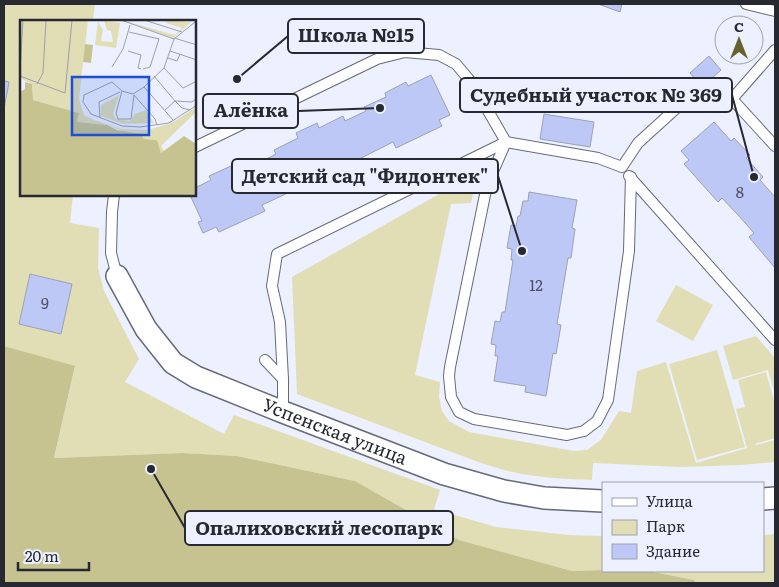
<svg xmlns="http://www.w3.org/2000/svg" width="779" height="587" viewBox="0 0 779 587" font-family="Literata,serif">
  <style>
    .green { fill: #e1deb6 }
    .forest { fill: #c7c391 }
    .building { fill: #bec8f7; stroke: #9ca1b2 }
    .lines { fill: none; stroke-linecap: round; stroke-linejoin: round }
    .service-casing { stroke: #666979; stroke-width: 12 }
    .minor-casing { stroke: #666979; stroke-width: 24 }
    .service { stroke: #fff; stroke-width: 10 }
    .minor { stroke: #fff; stroke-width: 21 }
    .labels { text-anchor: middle; stroke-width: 4.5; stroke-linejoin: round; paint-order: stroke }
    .number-label { font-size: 15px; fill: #4d5162 }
    .street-label { font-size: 18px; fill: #272930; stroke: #ecf0ff }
    .inset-road { fill: none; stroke: #9da0ac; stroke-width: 1 }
    .view { fill: #1d4ed8; fill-opacity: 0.15; stroke: #1d4ed8; stroke-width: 2.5 }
    .inset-edge { fill: none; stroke: #272930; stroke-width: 2.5 }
    .leader { fill: none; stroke: #272930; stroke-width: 2 }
    .callout-dot { fill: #272930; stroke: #ecf0ff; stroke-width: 2 }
    .callout { fill: #ecf0ff; stroke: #272930; stroke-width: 2 }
    .callout-label { font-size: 19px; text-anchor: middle; font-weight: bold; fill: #272930 }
  </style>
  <rect width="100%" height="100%" fill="#ecf0ff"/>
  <g class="green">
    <polygon points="4,4 95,4 93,21 21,21 21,195 73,195 70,223 99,228 98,268 104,291 139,359 125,382 224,434 234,415 440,490 434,509 496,527 568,535 603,536 603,570 572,571 459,540 355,481 237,456 182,453 54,458 75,367 4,346"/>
    <path d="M476,180L471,203L451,204L415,375L440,382L439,397L442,411L449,421L469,432L574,451L587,450L601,440L619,411L631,413L637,371L666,362L696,463L747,448L736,409L745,407L738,380L766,372L775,404V438L755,444L756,445L775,440V462L742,465L680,467L593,463L592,480C569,479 545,478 522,474C505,471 489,466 473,460L297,394L292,277L448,189Z"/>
    <polygon points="676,285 713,305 693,341 656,321"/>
    <polygon points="756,336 775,358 775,394 768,370 733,380 723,346"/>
    <polygon points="717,350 745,447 697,460 669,364"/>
    <polygon points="775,534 775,583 696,583 694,580 648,571 763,571 763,535"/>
  </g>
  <polygon class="forest" points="4,346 75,366 54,458 182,453 237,456 355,481 459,540 572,571 603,570 603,571 648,571 694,580 696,583 4,583"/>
  <g class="building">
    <polygon points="598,4 622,4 620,12"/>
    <polygon points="709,56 721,70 702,87 690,73"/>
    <polygon points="431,75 450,115 439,120 442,126 396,148 393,142 351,163 353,168 307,190 305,185 262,205 265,211 219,232 216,227 203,233 198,222 202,221 190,195 195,195 195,188 211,180 209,176 231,166 233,170 255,160 257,164 276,154 274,150 298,138 296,133 317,123 319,128 343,116 345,121 366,111 364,107 386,97 385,93 406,82 408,86"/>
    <polygon points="4,81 9,82 4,109"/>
    <polygon points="544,114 594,122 590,147 540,139"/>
    <polygon points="714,122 731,141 734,138 750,155 746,158 763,177 760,180 775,197 775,268 749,237 754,233 738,215 722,198 718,202 684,164 689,160 681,151"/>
    <polygon points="529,192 577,200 572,228 575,229 571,258 568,258 557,324 561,325 556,354 553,353 546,396 525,392 526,386 494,381 498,356 495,356 496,345 491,344 495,321 500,322 502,312 505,312 513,260 511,260 512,249 507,248 511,225 516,226 518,216 520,216 523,201 528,201"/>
    <polygon points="30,274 72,284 61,334 19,324"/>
  </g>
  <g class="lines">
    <g class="service-casing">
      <g id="service">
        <polyline points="746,4 775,11"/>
        <polyline points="732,99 775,146"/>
        <polyline points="506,142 487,185 450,367 449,376 451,397 459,412 474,419 567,435 584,431 597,421 608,400 629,251 631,177"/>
        <polyline points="195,147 377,59 405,52 439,55 456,64 472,83 506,142 598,158 622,167 638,143 682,103 732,99 775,50"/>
        <polyline points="629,176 775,340"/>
        <polyline points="114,195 112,212 111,253 117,276"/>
        <polyline points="265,360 283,379"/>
        <polyline points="283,412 283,379 280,322 272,286 277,254 506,142"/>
      </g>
    </g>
    <g class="minor-casing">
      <g id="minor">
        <path id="s1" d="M117,276L146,329L173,363L196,377L283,412L444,474L504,491L544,498L603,501"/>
        <polyline points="763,499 775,498"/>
      </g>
    </g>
    <use href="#service" class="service"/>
    <use href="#minor" class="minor"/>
  </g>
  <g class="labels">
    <g class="number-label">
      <text x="740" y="198">8</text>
      <text x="536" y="291">12</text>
      <text x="45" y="309">9</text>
    </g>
    <g class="street-label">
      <text dy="6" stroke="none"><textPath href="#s1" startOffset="280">Успенская улица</textPath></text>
    </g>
  </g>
  <g transform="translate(20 20)">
    <rect width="176" height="176" fill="#ecf0ff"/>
    <path d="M0,0H68L59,79L64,95L74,100L101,109L127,110L152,103L176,87V92L141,126L145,132L141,133L137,120L124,119L87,105L57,102L59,93L13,80L12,64L0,58ZM101,0L155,15L162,8L146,3L148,0L171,2L153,18ZM84,1L100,3L96,28L75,25L78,2L83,10L81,21L93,22L91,11L87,10ZM99,75L93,94L96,99L110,101L115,94L126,90L134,103L103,104L81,96V85Z" fill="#e1deb6"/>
    <path d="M65,24L73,25L71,43L63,42ZM5,62L12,64L13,80L59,93L57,102L87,105L97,110L120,114L124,119L137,120L141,133L164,116L176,124V176H0V72L5,69Z" fill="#c7c391"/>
    <path class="inset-road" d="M101,0L154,19M124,0L162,12M175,2L154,19L144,48L124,67L113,74L102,71L92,62L64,75L63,82L71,94L102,106L120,107L149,103L177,85M109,12L139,19L130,47L123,49M154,18L177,25M108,31L121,35L118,48L121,49M150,31L177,40M148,38L157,41L160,34M92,47L103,29L110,5M144,48L163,68L177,61M0,50L3,0M0,56L45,73L52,0M134,56L155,81L172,82L177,78M17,64L23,53L26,0M124,67L154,101M102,71L96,93L98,99H111L114,75M114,75L135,99L137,105M145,90L155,81L162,88L170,90M80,98L79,82L100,72"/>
    <path class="view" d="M52,57H129V115H52Z"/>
    <rect width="176" height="176" class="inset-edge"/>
  </g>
  <path class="leader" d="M237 79L288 36M754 177L732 95M380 108L298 111M522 251L498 176M151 469L185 528"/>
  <g class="callout-dot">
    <circle cx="237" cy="79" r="5"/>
    <circle cx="754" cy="177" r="5"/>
    <circle cx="380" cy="108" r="5"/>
    <circle cx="522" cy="251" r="5"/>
    <circle cx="151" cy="469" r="5"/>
  </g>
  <g class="callout">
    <rect x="288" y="19" width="136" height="34" rx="5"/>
    <rect x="460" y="78" width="272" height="34" rx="5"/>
    <rect x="203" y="94" width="95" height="34" rx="5"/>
    <rect x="232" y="159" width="266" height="34" rx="5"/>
    <rect x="185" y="511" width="268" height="34" rx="5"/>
  </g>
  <g class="callout-label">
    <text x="356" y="42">Школа №15</text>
    <text x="596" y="102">Судебный участок № 369</text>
    <text x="251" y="117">Алёнка</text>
    <text x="365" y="183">Детский сад "Фидонтек"</text>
    <text x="319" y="535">Опалиховский лесопарк</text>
  </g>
  <rect width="779" height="587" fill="none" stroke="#272930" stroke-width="10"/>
  <rect x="602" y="482" width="162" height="90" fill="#ecf0ff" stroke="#9da0ac"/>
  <rect x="612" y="498" width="25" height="8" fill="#ffffff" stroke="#9da0ac"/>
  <text x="646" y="507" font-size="15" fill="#272930">Улица</text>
  <rect x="612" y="520" width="25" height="15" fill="#e1deb6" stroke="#9da0ac"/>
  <text x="646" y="532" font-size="15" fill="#272930">Парк</text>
  <rect x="612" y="544" width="25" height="15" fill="#bec8f7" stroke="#9da0ac"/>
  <text x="646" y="557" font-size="15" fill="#272930">Здание</text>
  <g transform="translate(739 40)"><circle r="24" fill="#ecf0ff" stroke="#9da0ac"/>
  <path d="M0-4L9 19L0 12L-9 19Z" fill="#66622f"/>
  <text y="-8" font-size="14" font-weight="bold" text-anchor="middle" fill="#272930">С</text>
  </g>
  <path d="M18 562v8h71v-8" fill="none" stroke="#272930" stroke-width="2.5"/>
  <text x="25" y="562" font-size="15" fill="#272930" stroke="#ecf0ff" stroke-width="4" paint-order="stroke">20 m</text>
</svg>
